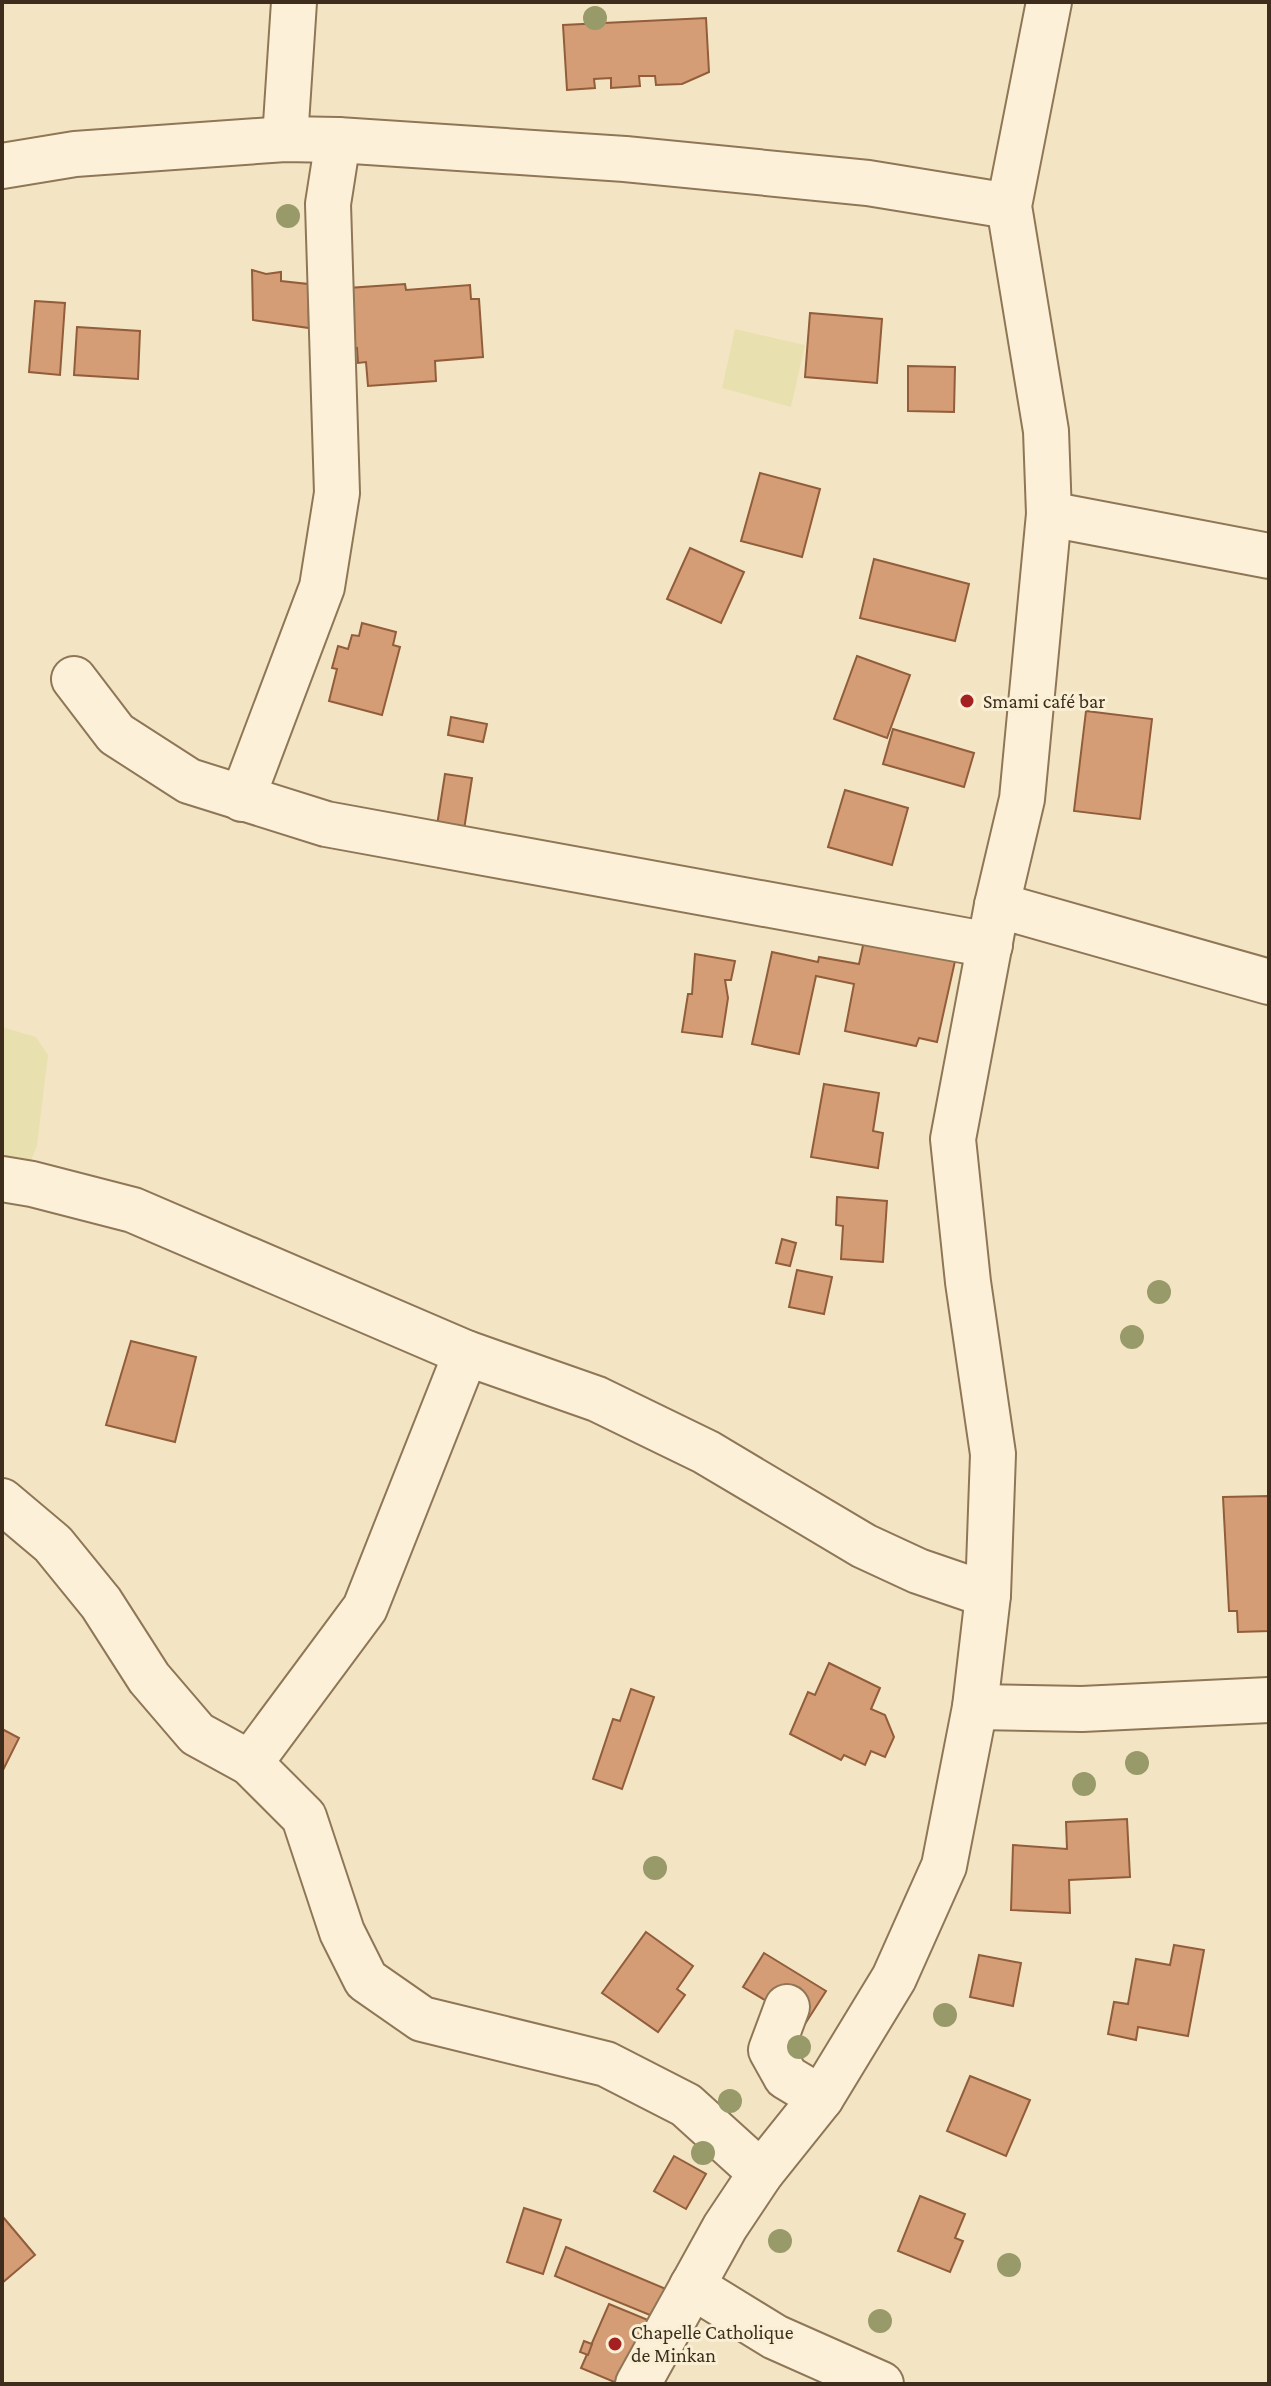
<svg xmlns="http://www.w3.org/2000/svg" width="1271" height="2386" viewBox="0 0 1271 2386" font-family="'Crimson Pro',serif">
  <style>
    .farmland { fill: #e9e0b0 }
    .building { fill: #d59d75; stroke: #915d3b; stroke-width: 2 }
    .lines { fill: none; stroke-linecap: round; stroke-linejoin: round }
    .minor-casing { stroke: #8f7657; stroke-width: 48 }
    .minor { stroke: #fcf1d8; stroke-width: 44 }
    .tree { fill: #989a6a }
    .poi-dot { fill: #a52121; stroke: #f9efd4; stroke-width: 3 }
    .labels { text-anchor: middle; stroke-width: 6; stroke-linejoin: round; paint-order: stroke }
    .poi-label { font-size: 20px; fill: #3e2d1d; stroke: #f9efd4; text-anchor: start }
  </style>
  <rect width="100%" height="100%" fill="#f3e5c3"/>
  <g class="farmland">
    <polygon points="735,329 805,345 791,407 722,388"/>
    <polygon points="2,1027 36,1037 48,1055 37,1145 27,1171 2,1170"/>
  </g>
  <g class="building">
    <polygon points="706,18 709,72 682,84 656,85 655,76 639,76 640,86 611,88 611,78 594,79 595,88 567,90 563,25"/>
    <polygon points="252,270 266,274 281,272 281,281 308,284 309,328 253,320"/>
    <polygon points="405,284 406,290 470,285 471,299 479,299 483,357 435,361 436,381 368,386 366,362 358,363 357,348 352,349 348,288"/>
    <polygon points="35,301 65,303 60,375 29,372"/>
    <polygon points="810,313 882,319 877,383 805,377"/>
    <polygon points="77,327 140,331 138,379 74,375"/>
    <polygon points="908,366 955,367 954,412 908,411"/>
    <polygon points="760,473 820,489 802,557 741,541"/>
    <polygon points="690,548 744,572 721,623 667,599"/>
    <polygon points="874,559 969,584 955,641 860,618"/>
    <polygon points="362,623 396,632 393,645 400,647 382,715 329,701 337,669 332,668 338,646 348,649 352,635 359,636"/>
    <polygon points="857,656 910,675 887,738 834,719"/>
    <polygon points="1086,711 1152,719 1140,819 1074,811"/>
    <polygon points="451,717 487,724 483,742 448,735"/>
    <polygon points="893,729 974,753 964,787 883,764"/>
    <polygon points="445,774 472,778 461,849 434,845"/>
    <polygon points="845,790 908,808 892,865 828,847"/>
    <polygon points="864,941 955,961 937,1042 919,1038 916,1046 845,1031 854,984 816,976 799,1054 752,1044 772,952 818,962 819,957 859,964"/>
    <polygon points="695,954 735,961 731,980 725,980 728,998 722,1037 682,1032 688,994 692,994"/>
    <polygon points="824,1084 879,1093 873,1131 883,1133 878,1168 811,1157"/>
    <polygon points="837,1197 887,1201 883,1262 841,1259 843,1226 836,1225"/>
    <polygon points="782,1239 796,1243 790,1266 776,1263"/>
    <polygon points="797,1270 832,1277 824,1314 789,1307"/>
    <polygon points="131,1341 196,1357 175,1442 106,1425"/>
    <polygon points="1269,1496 1269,1631 1238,1632 1237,1611 1229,1611 1223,1497"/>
    <polygon points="829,1663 880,1688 871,1709 885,1715 894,1737 885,1757 871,1751 865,1765 844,1755 841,1760 790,1734 808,1692 815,1695"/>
    <polygon points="631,1689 654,1697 622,1789 593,1779 613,1719 620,1721"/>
    <polygon points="2,1729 19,1738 2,1772"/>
    <polygon points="1127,1819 1130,1877 1069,1880 1070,1913 1011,1910 1013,1845 1067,1849 1066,1822"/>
    <polygon points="646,1932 693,1966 677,1989 685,1995 658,2032 602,1993"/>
    <polygon points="1174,1945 1204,1950 1188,2036 1138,2027 1136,2040 1108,2034 1114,2002 1128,2004 1136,1959 1170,1965"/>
    <polygon points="764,1953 826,1991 805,2024 743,1987"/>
    <polygon points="979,1955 1021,1963 1013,2006 970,1997"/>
    <polygon points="970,2076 1030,2100 1006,2156 947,2131"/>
    <polygon points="674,2156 706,2174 686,2209 654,2191"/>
    <polygon points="920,2196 965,2214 955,2238 963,2241 950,2272 898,2251"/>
    <polygon points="524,2208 561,2220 543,2274 507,2262"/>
    <polygon points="3,2217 35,2255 2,2283 2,2218"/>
    <polygon points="566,2247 673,2292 662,2320 555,2276"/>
    <polygon points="609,2304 648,2320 619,2384 581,2368"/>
    <polygon points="584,2341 592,2344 588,2355 580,2352"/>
  </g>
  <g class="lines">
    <g class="minor-casing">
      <g id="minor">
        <polyline points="285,139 294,2"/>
        <polyline points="2,166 75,154 285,139 338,140 625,159 868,183 1009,206"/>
        <polyline points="1049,514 1269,556"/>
        <polyline points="74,679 116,734 189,781 326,824 990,945"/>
        <polyline points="242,799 322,587 337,493 328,204 338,140"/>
        <polyline points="997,905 1269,982"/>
        <polyline points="2,1179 32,1184 133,1210 466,1353 597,1399 706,1452 864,1546 918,1571 988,1595"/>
        <polyline points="2,1501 53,1544 101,1603 149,1678 197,1734 250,1763 304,1817 342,1932 366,1980 422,2019 606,2064 686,2105 761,2173"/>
        <polyline points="975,1707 1082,1709 1269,1700"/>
        <polyline points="250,1763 365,1608 466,1353"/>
        <polyline points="787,2007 771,2050 786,2077 821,2098"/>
        <polyline points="692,2286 775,2337 881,2384"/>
        <polyline points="638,2384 725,2227 761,2173 821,2098 894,1978 944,1866 975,1707 988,1595 993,1454 968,1282 953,1139 997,905 1022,799 1049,514 1046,431 1009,206 1049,2"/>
      </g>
    </g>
    <use href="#minor" class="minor"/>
  </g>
  <g class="tree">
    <circle cx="595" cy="18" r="12"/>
    <circle cx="288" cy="216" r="12"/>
    <circle cx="1159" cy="1292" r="12"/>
    <circle cx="1132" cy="1337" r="12"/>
    <circle cx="1137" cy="1763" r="12"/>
    <circle cx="1084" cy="1784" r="12"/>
    <circle cx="655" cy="1868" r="12"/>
    <circle cx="945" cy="2015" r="12"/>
    <circle cx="799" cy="2047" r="12"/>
    <circle cx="730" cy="2101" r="12"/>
    <circle cx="703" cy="2153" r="12"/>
    <circle cx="780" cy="2241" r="12"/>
    <circle cx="1009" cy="2265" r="12"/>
    <circle cx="880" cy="2321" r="12"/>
  </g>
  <g class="poi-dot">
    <circle cx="967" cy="701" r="8"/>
    <circle cx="615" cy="2344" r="8"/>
  </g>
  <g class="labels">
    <g class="poi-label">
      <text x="983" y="708">Smami café bar</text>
      <text x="631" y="2339">Chapelle Catholique<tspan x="631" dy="23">de Minkan</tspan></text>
    </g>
  </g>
  <rect width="1271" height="2386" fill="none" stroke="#3e2d1d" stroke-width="8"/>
</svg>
